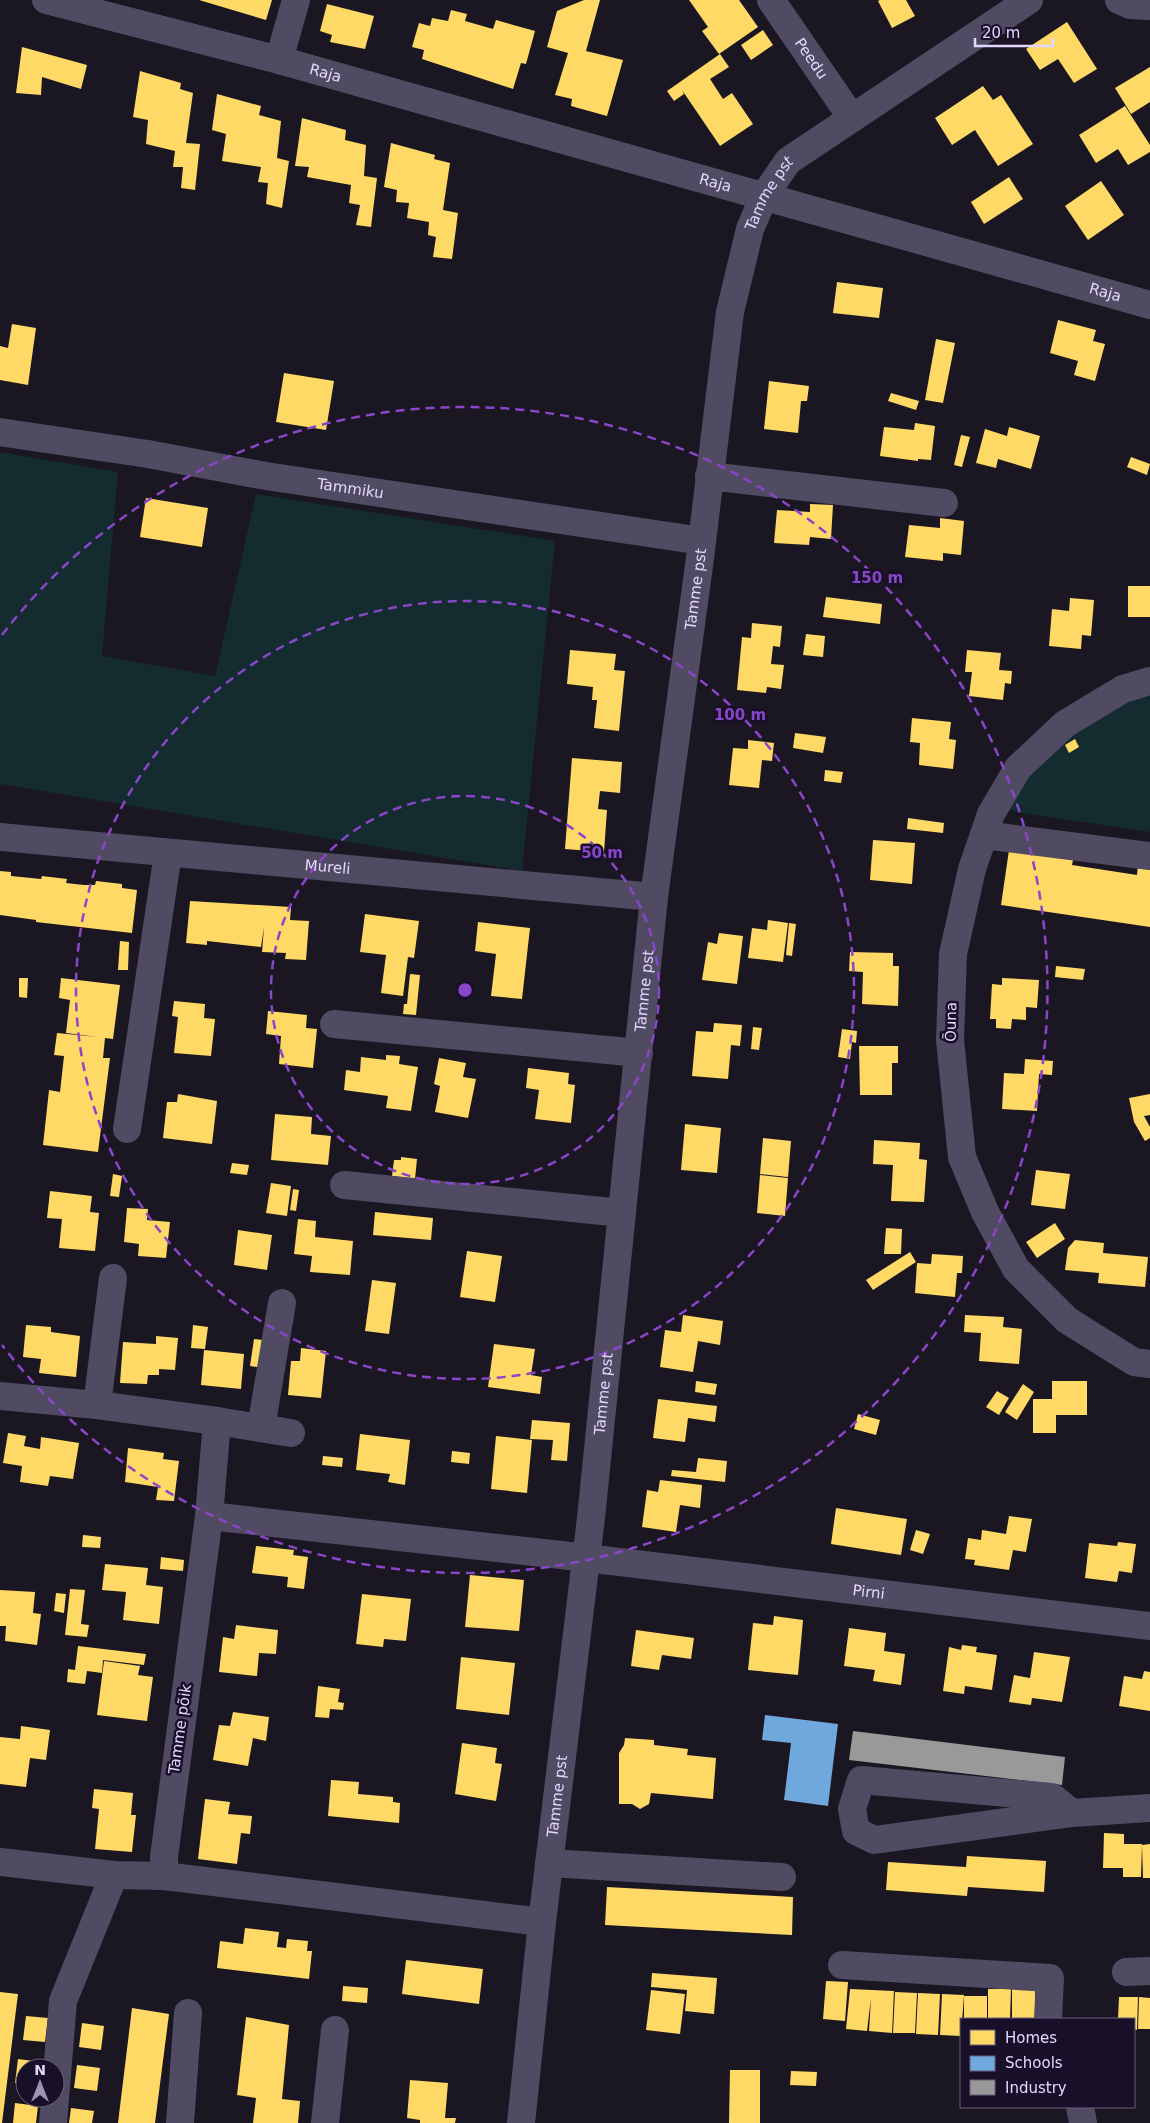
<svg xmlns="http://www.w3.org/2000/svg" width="1150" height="2123" viewBox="0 0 1150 2123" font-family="'DejaVu Sans',sans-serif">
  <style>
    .green { fill: #142b30 }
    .homes { fill: #ffd966 }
    .schools { fill: #6fa8dc }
    .industry { fill: #999 }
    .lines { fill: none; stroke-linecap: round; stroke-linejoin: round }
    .minor { stroke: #504b63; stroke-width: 28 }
    .ring { fill: none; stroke: #8a46c9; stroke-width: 2.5; stroke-dasharray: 9 6 }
    .labels { text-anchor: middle; stroke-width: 5; stroke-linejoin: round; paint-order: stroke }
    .street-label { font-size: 15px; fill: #e2d7ff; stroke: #181028 }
    .centre { fill: #8a46c9; stroke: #181028; stroke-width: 2.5 }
    .ring-label { font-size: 15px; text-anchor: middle; font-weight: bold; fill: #8a46c9; stroke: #181028; stroke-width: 5; stroke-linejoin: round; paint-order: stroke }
  </style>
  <rect width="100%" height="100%" fill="#1a1622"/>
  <g class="green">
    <polygon points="0,452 118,472 102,656 215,676 256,494 555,541 522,871 0,784"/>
    <polygon points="1150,679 1150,832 1015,812 997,802 1011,779"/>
  </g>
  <g class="homes">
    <polygon points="199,0 272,0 266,20"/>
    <polygon points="584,0 600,0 586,51 623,60 607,116 571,106 572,99 555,95 568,53 547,47 557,11"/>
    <polygon points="689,0 739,0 758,27 719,54 702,31 708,27"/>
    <polygon points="880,0 906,0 915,16 892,28 878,1"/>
    <polygon points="327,4 374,16 365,49 330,42 332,35 320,31"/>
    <polygon points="451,10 467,14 465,21 493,29 496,20 535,31 526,64 521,63 513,89 422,59 424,50 412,47 419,23 430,26 432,18 448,21"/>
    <polygon points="1067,22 1097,69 1074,83 1058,59 1040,70 1026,49"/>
    <polygon points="763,30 773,45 751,60 741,45"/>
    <polygon points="22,47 87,65 81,89 42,77 41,95 16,93"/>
    <polygon points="720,54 729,67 710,79 723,99 732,93 753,124 720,146 682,90 684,94 674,101 667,91"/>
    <polygon points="1150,67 1150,102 1131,114 1115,88"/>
    <polygon points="140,71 181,83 180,89 193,93 186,143 200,144 195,190 181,188 183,167 173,167 175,151 146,144 148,120 133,117"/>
    <polygon points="983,86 993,100 1001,95 1033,144 998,166 975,130 952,145 935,118"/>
    <polygon points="217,94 261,106 259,115 281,121 277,158 289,161 282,208 266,204 268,183 258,182 261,167 222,161 226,134 212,130"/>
    <polygon points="1125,106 1150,145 1150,152 1128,165 1118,149 1096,163 1079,135"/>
    <polygon points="302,118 346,130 345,140 366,145 364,176 377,178 371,227 356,225 360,205 349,203 351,185 307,177 309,167 295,166"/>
    <polygon points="391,143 435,155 434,159 450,163 443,210 458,213 452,259 433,257 436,237 428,235 429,222 407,218 409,203 396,202 397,190 384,187"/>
    <polygon points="1009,177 1023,199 984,224 971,202"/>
    <polygon points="1101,181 1124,215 1088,240 1065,206"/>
    <polygon points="837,282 883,288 879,318 833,313"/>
    <polygon points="1058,320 1096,330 1093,341 1105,344 1095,381 1074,375 1078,361 1050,353"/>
    <polygon points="12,324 36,328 28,385 0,380 0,346 8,348"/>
    <polygon points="936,339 955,343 943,403 925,400"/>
    <polygon points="284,373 334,381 326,430 276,422"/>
    <polygon points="769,381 809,386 807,401 801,401 798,433 764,429"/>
    <polygon points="891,393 919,401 916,410 888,401"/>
    <polygon points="915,423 935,426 931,460 918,459 918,461 880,456 884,427 914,430"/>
    <polygon points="1009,427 1040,436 1031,469 998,459 996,468 976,463 985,429 1007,436"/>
    <polygon points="961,435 970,437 962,467 954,465"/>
    <polygon points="1131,457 1150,464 1147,475 1127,467"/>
    <polygon points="146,498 208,508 202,547 140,537"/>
    <polygon points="810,504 833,505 831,539 810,537 809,545 774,543 777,510 810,512"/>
    <polygon points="940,518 964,521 961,555 943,553 943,561 905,557 909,525 940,528"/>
    <rect x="1128" y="586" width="22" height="31"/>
    <polygon points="826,597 882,604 880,624 823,617"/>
    <polygon points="1070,598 1094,600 1091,636 1082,635 1081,649 1049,646 1052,609 1069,611"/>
    <polygon points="752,623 782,626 780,647 773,646 771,664 784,665 781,689 767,687 766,693 737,690 742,637 751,638"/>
    <polygon points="806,634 825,636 823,657 803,655"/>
    <polygon points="570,650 616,654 614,670 625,671 619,731 594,728 597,700 592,700 593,687 567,684"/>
    <polygon points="967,650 1001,653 999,670 1012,671 1011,684 1005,683 1003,700 969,696 972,672 965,672"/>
    <polygon points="912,718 951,722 949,739 956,740 953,769 919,765 920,743 910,742"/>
    <polygon points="795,733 826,737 823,753 793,748"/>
    <polygon points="1075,739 1079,747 1069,753 1065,745"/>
    <polygon points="748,740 774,743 772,761 762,760 759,788 729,785 733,748 748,749"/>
    <polygon points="572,758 622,762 620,793 600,791 598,809 607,810 604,852 565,849"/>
    <polygon points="825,770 843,772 841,783 824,781"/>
    <polygon points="908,818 944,823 943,833 907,829"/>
    <polygon points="873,840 915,843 912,884 870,880"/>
    <polygon points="1009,850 1073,860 1072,865 1137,875 1138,864 1150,866 1150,927 1001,905"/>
    <polygon points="0,871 11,872 11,876 41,879 42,876 67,879 66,883 84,885 95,885 96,881 122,884 122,888 137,890 132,933 36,922 36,920 0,915"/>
    <polygon points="190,901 291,907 290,920 309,921 306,960 285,959 286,953 262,952 264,927 261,947 207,941 207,945 186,943"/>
    <polygon points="365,914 419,921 414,958 408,957 403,996 381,993 386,955 360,952"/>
    <polygon points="768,920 788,923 783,962 748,958 752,928 767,930"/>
    <polygon points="478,922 530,928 522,999 491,996 496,954 475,951"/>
    <polygon points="789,923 796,924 792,956 786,955"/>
    <polygon points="719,933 743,936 737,984 702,980 708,942 717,944"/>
    <polygon points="120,941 129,942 128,970 118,970"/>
    <polygon points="850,952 893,953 893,966 899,966 898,1006 862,1004 863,972 849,971"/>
    <polygon points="1056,966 1085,969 1083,980 1055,977"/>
    <polygon points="410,974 420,975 416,1015 403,1014 404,1004 407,1004"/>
    <polygon points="19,978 28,978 27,998 19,997"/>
    <polygon points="61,978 120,985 113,1039 105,1038 103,1058 110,1058 98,1152 43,1145 49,1090 60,1092 64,1056 54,1055 57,1033 98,1037 66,1033 70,1000 59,998"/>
    <polygon points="1002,978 1039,980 1037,1008 1026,1007 1026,1020 1012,1019 1011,1029 996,1028 996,1019 990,1019 992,984 1002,985"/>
    <polygon points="174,1001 205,1004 204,1018 215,1019 211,1056 174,1053 178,1017 172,1016"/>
    <polygon points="268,1011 307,1015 306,1028 317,1029 313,1068 279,1064 281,1036 266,1034"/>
    <polygon points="714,1023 742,1025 740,1046 731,1045 728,1079 692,1076 696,1031 713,1032"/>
    <polygon points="753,1027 762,1028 759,1050 751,1049"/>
    <polygon points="842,1029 857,1031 856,1043 852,1042 850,1059 838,1057"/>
    <polygon points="859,1046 898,1046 898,1063 892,1063 892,1095 860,1095"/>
    <polygon points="386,1055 400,1056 399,1064 418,1067 411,1111 386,1108 388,1096 344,1090 346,1070 360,1072 361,1057 386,1060"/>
    <polygon points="439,1058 466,1063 463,1077 476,1079 468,1118 435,1112 440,1086 434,1084"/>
    <polygon points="1025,1059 1053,1061 1052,1075 1039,1074 1037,1111 1002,1109 1004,1073 1024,1074"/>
    <polygon points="528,1068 569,1073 568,1084 575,1085 571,1123 535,1119 539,1090 526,1088"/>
    <polygon points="178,1094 217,1101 212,1144 163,1138 167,1102 177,1102"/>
    <polygon points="1150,1094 1150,1115 1144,1116 1150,1127 1150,1138 1145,1141 1134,1122 1129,1098"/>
    <polygon points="275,1114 312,1117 311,1134 331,1136 328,1165 271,1160"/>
    <polygon points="685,1124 721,1128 717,1173 681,1170"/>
    <polygon points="763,1138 791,1141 788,1177 760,1174"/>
    <polygon points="874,1140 920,1143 919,1159 927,1160 924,1202 891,1201 893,1165 873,1164"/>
    <polygon points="401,1157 417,1159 415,1179 392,1176 394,1160 401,1160"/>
    <polygon points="232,1163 249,1165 247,1175 230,1173"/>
    <polygon points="1036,1170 1070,1174 1065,1209 1031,1205"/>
    <polygon points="113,1174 122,1176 119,1197 110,1196"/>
    <polygon points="760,1175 788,1178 785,1216 757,1213"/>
    <polygon points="271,1183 291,1186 287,1216 266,1213"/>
    <polygon points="293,1189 299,1190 296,1211 290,1210"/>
    <polygon points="50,1191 92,1196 90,1212 99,1213 95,1251 59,1248 62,1219 47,1218"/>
    <polygon points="127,1208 148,1209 147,1220 170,1222 166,1258 138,1256 139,1244 124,1242"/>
    <polygon points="375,1212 433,1218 431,1240 373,1235"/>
    <polygon points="298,1219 316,1221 315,1237 353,1241 350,1275 310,1272 312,1256 294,1254"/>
    <polygon points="1055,1223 1065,1239 1037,1258 1026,1242"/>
    <polygon points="886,1228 902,1229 901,1254 884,1254"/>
    <polygon points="238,1230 272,1235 267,1270 234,1265"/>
    <polygon points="1075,1240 1104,1243 1103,1253 1148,1257 1145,1287 1098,1283 1099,1273 1065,1270 1068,1248"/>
    <polygon points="467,1251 502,1256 495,1302 460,1297"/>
    <polygon points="910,1252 916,1262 873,1290 866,1280"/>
    <polygon points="932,1254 963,1256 962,1273 957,1273 955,1297 915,1293 917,1263 931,1264"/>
    <polygon points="372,1280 396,1283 389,1334 365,1331"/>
    <polygon points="683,1315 723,1321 720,1345 698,1341 693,1372 660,1367 665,1330 681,1332"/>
    <polygon points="965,1315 1004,1317 1003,1327 1022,1329 1019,1364 979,1361 981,1333 964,1332"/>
    <polygon points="26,1325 51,1327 51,1332 80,1336 76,1377 39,1373 41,1359 23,1357"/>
    <polygon points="193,1325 208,1327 205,1349 191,1348"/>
    <polygon points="156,1336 178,1338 175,1370 159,1369 159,1375 148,1375 147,1384 120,1383 123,1342 156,1344"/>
    <polygon points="254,1339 263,1340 263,1368 250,1366"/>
    <polygon points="494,1344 535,1349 531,1375 542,1377 540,1394 488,1387"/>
    <polygon points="301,1348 326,1351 321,1398 288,1395 291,1361 300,1361"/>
    <polygon points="204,1350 244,1354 241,1389 201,1385"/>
    <polygon points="696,1381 717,1384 715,1395 695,1392"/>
    <polygon points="1052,1381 1087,1381 1087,1415 1056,1415 1056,1433 1033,1433 1033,1399 1052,1399"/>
    <polygon points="1023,1384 1034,1392 1017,1420 1005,1412"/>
    <polygon points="997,1391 1009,1398 999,1415 986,1407"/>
    <polygon points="658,1399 717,1406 715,1422 688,1418 685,1442 653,1438"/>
    <polygon points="858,1414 880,1420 876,1435 854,1429"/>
    <polygon points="532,1420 570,1423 567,1461 551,1460 553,1440 530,1439"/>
    <polygon points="8,1433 26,1436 24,1446 40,1449 41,1437 79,1443 73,1479 50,1476 48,1486 20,1482 22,1466 3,1463"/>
    <polygon points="360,1434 410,1440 405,1485 388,1482 390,1474 356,1470"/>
    <polygon points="496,1436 532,1440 527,1493 491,1489"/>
    <polygon points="128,1448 164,1453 163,1459 179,1461 174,1501 156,1500 158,1487 125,1482"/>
    <polygon points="452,1451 470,1453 469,1464 451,1462"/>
    <polygon points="323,1456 343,1458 342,1467 322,1465"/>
    <polygon points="698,1458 727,1461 725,1482 671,1476 672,1470 696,1472"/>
    <polygon points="660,1480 702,1485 700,1508 680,1505 676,1532 642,1527 647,1490 658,1492"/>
    <polygon points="836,1508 907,1519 901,1555 831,1544"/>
    <polygon points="1009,1516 1032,1519 1026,1552 1013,1550 1009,1570 974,1565 975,1560 965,1559 968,1538 981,1540 982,1530 1006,1534"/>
    <polygon points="916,1530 930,1534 923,1554 910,1550"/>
    <polygon points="83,1535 101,1537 100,1548 82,1547"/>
    <polygon points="1118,1542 1136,1544 1132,1573 1119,1571 1117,1582 1085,1578 1089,1543 1117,1546"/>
    <polygon points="256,1546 294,1550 293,1555 308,1557 304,1589 287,1587 288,1577 252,1573"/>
    <polygon points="161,1557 184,1560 183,1571 160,1569"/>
    <polygon points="105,1564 148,1568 146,1585 163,1587 159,1624 123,1620 126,1592 102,1590"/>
    <polygon points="470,1575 524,1580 519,1631 465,1627"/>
    <polygon points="70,1589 85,1590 81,1624 89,1625 87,1637 65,1635"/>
    <polygon points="0,1590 35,1592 33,1613 41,1614 37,1645 5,1641 6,1626 0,1626"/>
    <polygon points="56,1593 66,1594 64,1613 54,1611"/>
    <polygon points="362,1594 411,1599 406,1641 384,1639 383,1647 356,1644"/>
    <polygon points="774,1616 803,1620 798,1675 748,1670 753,1623 773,1625"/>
    <polygon points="236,1625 278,1630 276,1654 259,1653 257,1676 219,1672 223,1637 234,1639"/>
    <polygon points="849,1628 886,1633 884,1651 905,1654 901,1685 873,1681 875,1670 844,1666"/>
    <polygon points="636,1630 694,1638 691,1659 662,1655 659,1670 631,1666"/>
    <polygon points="962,1645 977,1647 976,1652 997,1655 992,1690 965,1686 964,1694 943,1691 949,1647 961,1650"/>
    <polygon points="78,1646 146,1654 144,1665 103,1660 102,1673 87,1671 85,1684 67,1682 68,1669 75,1670"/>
    <polygon points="1034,1652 1070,1657 1062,1702 1032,1698 1031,1705 1009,1702 1014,1675 1030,1678"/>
    <polygon points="461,1657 515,1663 509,1715 456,1709"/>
    <polygon points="104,1661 140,1666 138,1675 153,1677 147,1721 97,1715"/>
    <polygon points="1144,1671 1150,1672 1150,1711 1119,1706 1124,1676 1142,1679"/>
    <polygon points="318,1686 340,1689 338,1702 344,1703 343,1710 330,1709 329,1718 315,1717"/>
    <polygon points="233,1712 269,1717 266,1741 253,1738 248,1766 213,1760 219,1725 230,1726"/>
    <polygon points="21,1726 50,1730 46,1760 30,1758 26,1787 0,1784 0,1737 20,1739"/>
    <polygon points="625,1738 654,1740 654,1745 688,1749 687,1755 716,1758 713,1799 651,1793 649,1804 640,1809 632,1804 619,1804 619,1753 624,1745"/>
    <polygon points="462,1743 497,1748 495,1763 502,1764 496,1801 455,1794"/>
    <polygon points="331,1780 359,1782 358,1794 393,1797 393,1802 400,1803 399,1823 328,1816"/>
    <polygon points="94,1789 133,1793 131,1815 136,1815 132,1852 95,1849 99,1809 92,1808"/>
    <polygon points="205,1799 230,1802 228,1814 252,1816 250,1834 241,1833 237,1864 198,1859"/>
    <polygon points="1104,1833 1124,1834 1124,1844 1142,1844 1141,1877 1123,1877 1123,1868 1103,1868"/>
    <polygon points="1150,1844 1150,1878 1143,1878 1142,1845"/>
    <polygon points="967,1856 1046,1861 1044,1892 968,1887 967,1896 886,1890 888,1862 966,1867"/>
    <polygon points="607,1887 793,1897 792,1935 605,1925"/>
    <polygon points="245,1928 279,1932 277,1947 286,1948 287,1939 308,1941 307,1951 312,1951 309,1979 217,1968 220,1941 243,1944"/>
    <polygon points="406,1960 483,1969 479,2004 402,1994"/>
    <polygon points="652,1973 717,1978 714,2014 685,2011 687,1990 651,1987"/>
    <polygon points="826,1981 848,1982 845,2021 823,2019"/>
    <polygon points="343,1986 368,1988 367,2003 342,2001"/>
    <rect x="1012" y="1988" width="23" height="31"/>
    <polygon points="850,1989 894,1991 892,2033 869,2031 871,1998 867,2031 846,2029"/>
    <polygon points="988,1989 1011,1989 1010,2019 988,2019"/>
    <polygon points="651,1990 685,1994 680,2034 646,2030"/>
    <polygon points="0,1992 18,1994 2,2123 0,2123"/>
    <polygon points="895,1992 917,1993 915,2033 893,2033"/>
    <polygon points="918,1993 940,1994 938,2035 916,2034"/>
    <polygon points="942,1994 964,1995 961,2036 940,2035"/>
    <rect x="964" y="1996" width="23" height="23"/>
    <polygon points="1119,1997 1138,1997 1137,2030 1134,2029 1134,2019 1118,2019"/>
    <polygon points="1139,1997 1150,1998 1150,2029 1138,2029"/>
    <polygon points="132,2008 169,2014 155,2123 118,2123"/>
    <polygon points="26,2016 48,2018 45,2042 23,2040"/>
    <polygon points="246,2017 289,2025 282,2099 300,2101 298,2123 253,2123 256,2098 237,2095"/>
    <polygon points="82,2023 104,2026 101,2050 79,2047"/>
    <polygon points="18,2059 41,2062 40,2068 25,2068 25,2084 15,2083"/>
    <polygon points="77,2065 100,2068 97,2091 74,2088"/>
    <polygon points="730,2070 760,2070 760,2123 729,2123"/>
    <polygon points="791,2071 817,2072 816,2086 790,2085"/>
    <polygon points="410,2080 448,2083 445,2118 456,2118 455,2123 420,2123 420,2120 407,2118"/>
    <polygon points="15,2103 38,2106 36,2123 13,2123"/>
    <polygon points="71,2108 94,2111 92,2123 69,2123"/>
  </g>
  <polygon class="schools" points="765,1715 838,1724 828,1806 784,1800 791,1743 762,1740"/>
  <polygon class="industry" points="853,1731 1065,1757 1062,1785 849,1760"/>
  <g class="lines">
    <g class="minor">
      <path id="s1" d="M46,0L279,60L1150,305"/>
      <path id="s2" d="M771,0L852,118"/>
      <polyline points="1119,0 1130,5 1150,6"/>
      <polyline points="279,60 296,0"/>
      <path id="s3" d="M0,432L148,454L266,476L702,541"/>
      <polyline points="709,476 944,503"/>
      <polyline points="1150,681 1123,689 1065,724 1018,768 991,814 972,869 953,954 950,1040 962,1157 985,1212 1016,1269 1067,1320 1134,1362 1150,1364"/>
      <polyline points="984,835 1150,856"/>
      <path id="s4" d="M0,837L654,897"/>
      <polyline points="334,1024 639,1053"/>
      <polyline points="127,1129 168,853"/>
      <polyline points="344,1185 622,1213"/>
      <polyline points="0,1396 97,1405 217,1421 209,1516 164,1857 164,1876 542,1922"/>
      <polyline points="97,1405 113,1278"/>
      <polyline points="217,1421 291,1433"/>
      <polyline points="261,1428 282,1303"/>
      <path id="s5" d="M209,1516L561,1555L1150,1626"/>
      <polyline points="1072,1813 1052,1797 861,1780 852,1809 856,1831 874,1840 1072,1813 1150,1808"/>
      <polyline points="0,1862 114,1875 164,1876"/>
      <polyline points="549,1863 782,1877"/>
      <polyline points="842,1965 1050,1978 1048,2019"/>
      <polyline points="1126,1972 1150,1971"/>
      <polyline points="1080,2107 1083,2123"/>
      <polyline points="53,2123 63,2001 114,1875"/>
      <polyline points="180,2123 188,2013"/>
      <polyline points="325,2123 335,2030"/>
      <path id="s6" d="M521,2123L542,1922L591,1518L654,897L700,558L730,312L750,229L764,196L788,161L1029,0"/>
    </g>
  </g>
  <g class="ring">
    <circle cx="465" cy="990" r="194"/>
    <circle cx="465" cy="990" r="389"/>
    <path d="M2 635A583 583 0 1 1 2 1345"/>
  </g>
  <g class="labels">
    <g class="street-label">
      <text dy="5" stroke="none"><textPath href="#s2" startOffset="71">Peedu</textPath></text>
      <text dy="5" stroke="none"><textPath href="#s1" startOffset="289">Raja</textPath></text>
      <text dy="5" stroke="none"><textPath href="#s1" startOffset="694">Raja</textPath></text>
      <text dy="5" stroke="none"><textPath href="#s6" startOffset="1949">Tamme pst</textPath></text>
      <text dy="5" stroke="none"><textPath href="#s1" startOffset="1099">Raja</textPath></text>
      <text dy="5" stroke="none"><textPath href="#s3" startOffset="355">Tammiku</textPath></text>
      <text dy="5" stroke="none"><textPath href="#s6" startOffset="1544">Tamme pst</textPath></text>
      <text dy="5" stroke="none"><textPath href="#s4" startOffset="329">Mureli</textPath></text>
      <text dy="5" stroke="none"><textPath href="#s6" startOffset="1139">Tamme pst</textPath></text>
      <text transform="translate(951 1022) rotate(-89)" y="5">Õuna</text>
      <text dy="5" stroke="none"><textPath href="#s6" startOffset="734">Tamme pst</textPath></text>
      <text dy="5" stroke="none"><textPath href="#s5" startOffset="664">Pirni</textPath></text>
      <text transform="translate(180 1729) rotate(-82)" y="5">Tamme põik</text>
      <text dy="5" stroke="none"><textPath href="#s6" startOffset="329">Tamme pst</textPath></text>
    </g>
  </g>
  <circle cx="465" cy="990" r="8" class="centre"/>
  <g class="ring-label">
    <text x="877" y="583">150 m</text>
    <text x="740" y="720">100 m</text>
    <text x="602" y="858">50 m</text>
  </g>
  <rect x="960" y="2018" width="175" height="90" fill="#181028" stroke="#69607e"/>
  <rect x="970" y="2030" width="25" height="15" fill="#ffd966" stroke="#69607e"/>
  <text x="1005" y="2043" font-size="15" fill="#e2d7ff">Homes</text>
  <rect x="970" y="2056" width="25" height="15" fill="#6fa8dc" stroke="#69607e"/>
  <text x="1005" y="2068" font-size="15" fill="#e2d7ff">Schools</text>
  <rect x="970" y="2080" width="25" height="15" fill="#999999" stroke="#69607e"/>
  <text x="1005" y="2093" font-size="15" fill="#e2d7ff">Industry</text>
  <g transform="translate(40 2083)"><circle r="24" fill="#181028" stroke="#69607e"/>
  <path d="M0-4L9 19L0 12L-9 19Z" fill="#9c93b2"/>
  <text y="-8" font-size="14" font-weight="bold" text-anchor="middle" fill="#e2d7ff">N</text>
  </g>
  <path d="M975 38v8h78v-8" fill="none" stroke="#e2d7ff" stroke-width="2.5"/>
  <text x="982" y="38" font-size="15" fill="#e2d7ff" stroke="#181028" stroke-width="4" paint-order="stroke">20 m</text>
</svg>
